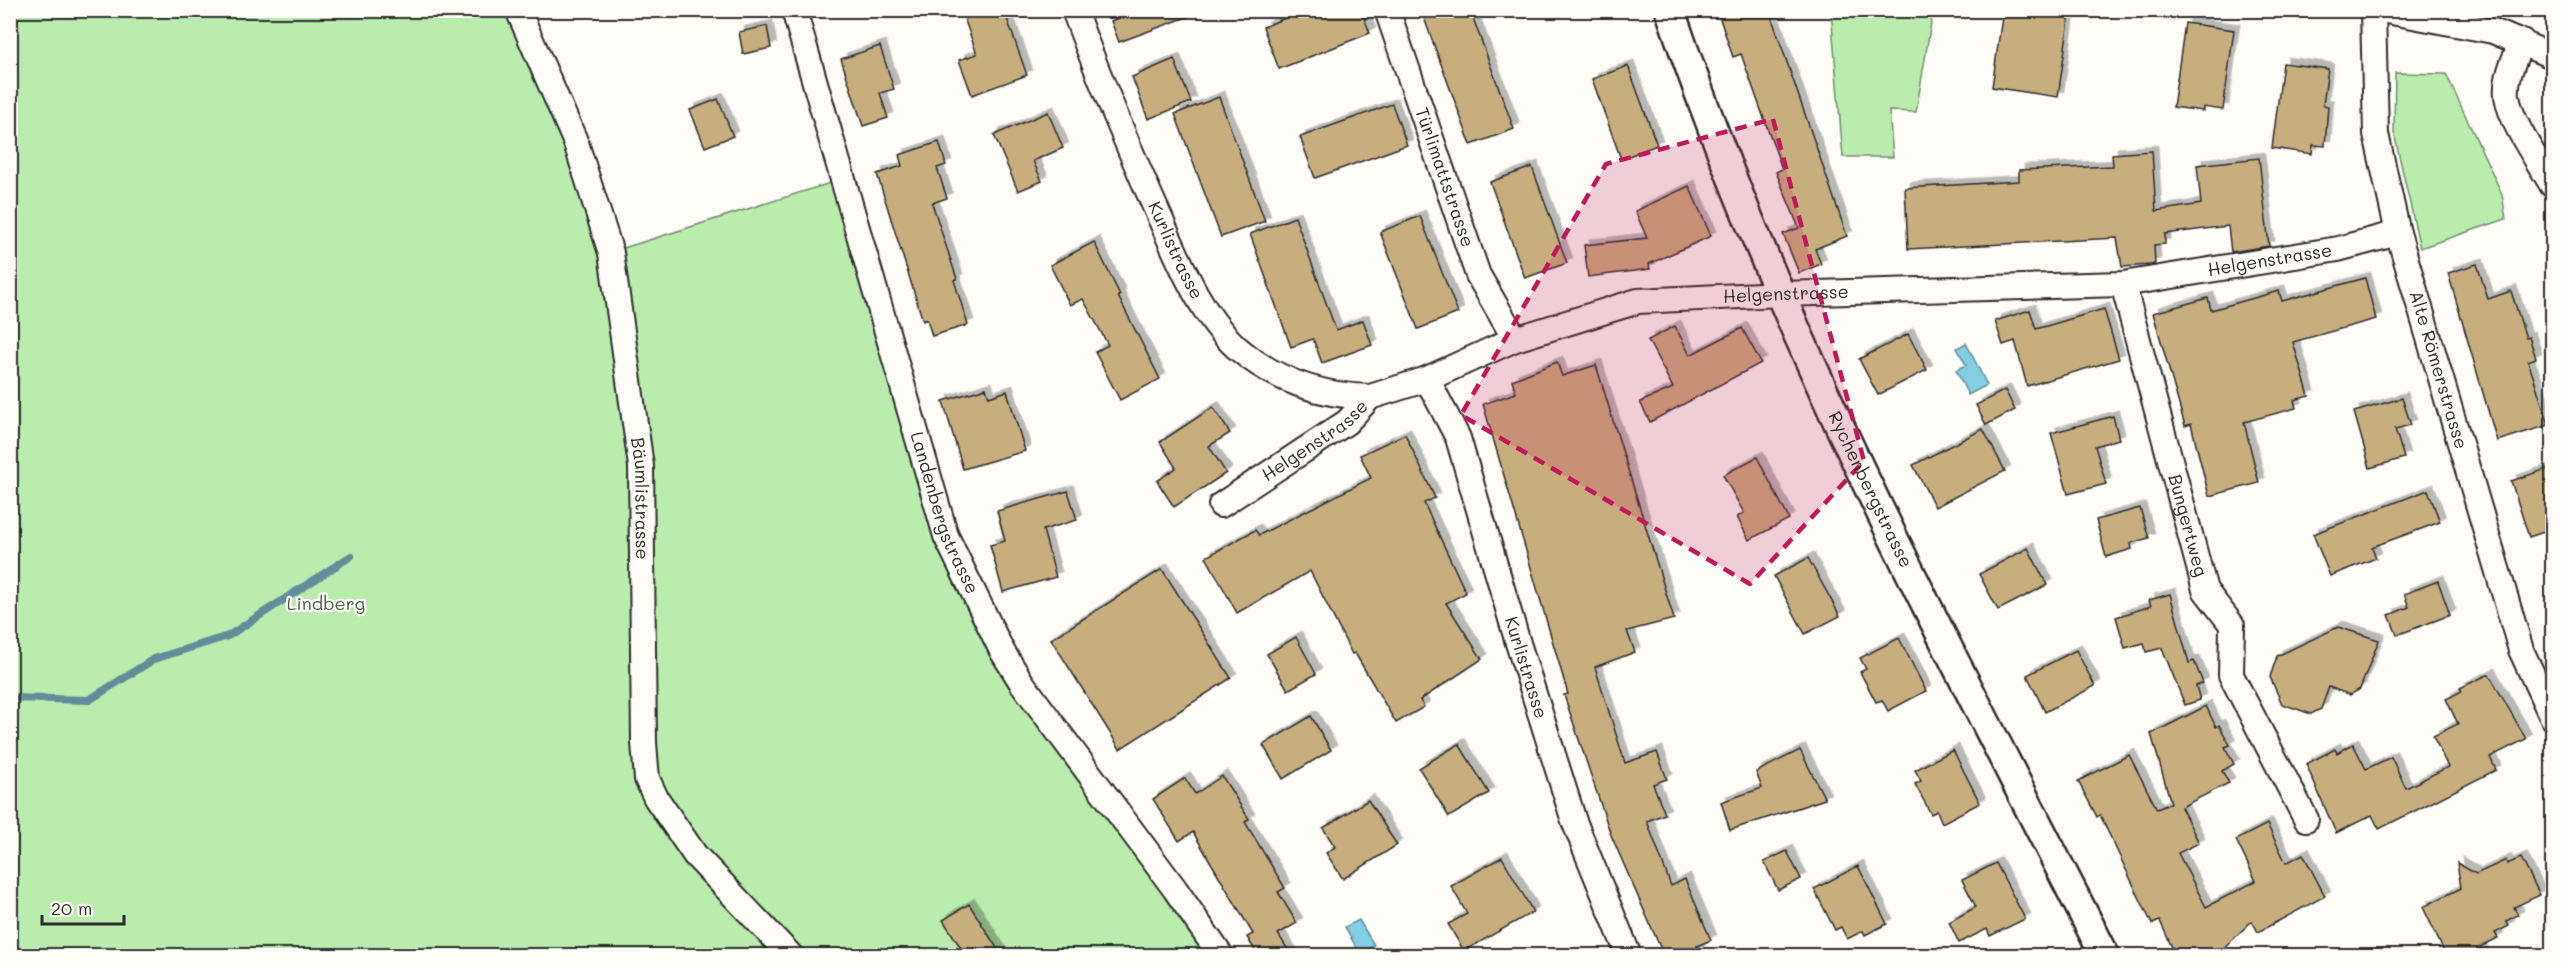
<svg xmlns="http://www.w3.org/2000/svg" width="2563" height="966" viewBox="0 0 2563 966" font-family="Mali,sans-serif">
  <style>
    .green { fill: #b9ecad; stroke: #728c6c; stroke-width: 1.5 }
    .water { fill: #83cee3; stroke: #608d99; stroke-width: 1.5 }
    .lines { fill: none; stroke-linecap: round; stroke-linejoin: round }
    .stream { stroke: #608d99; stroke-width: 8 }
    .building { fill: #c8ae7f; stroke: #2b2b2b; stroke-width: 1.5; filter: url(#shadow) }
    .minor-casing { stroke: #2b2b2b; stroke-width: 28 }
    .tertiary-casing { stroke: #2b2b2b; stroke-width: 33 }
    .minor { stroke: #fdfcf7; stroke-width: 24 }
    .tertiary { stroke: #fdfcf7; stroke-width: 28 }
    .marked { fill: #c2185b; fill-opacity: 0.2; stroke: #c2185b; stroke-width: 4.5; stroke-dasharray: 12 8; stroke-linejoin: round }
    .labels { text-anchor: middle; stroke-width: 4.5; stroke-linejoin: round; paint-order: stroke }
    .street-label { font-size: 18px; fill: #2b2b2b; stroke: #fdfcf7 }
    .park-label { font-size: 18px; fill: #4e5b4c; stroke: #fdfcf7 }
  </style>
  <defs>
    <filter id="shadow"><feDropShadow dx="5.5" dy="-5.5" stdDeviation="0" flood-color="#0004"/></filter>
  </defs>
  <rect width="100%" height="100%" fill="#fdfcf7"/>
  <filter id="ink" filterUnits="userSpaceOnUse"><feTurbulence type="fractalNoise" baseFrequency=".0167" numOctaves="2"/><feDisplacementMap in="SourceGraphic" scale="12" xChannelSelector="R" yChannelSelector="G"/><feConvolveMatrix kernelMatrix="1 2 1 2 8 2 1 2 1" color-interpolation-filters="sRGB"/></filter>
  <g filter="url(#ink)">
    <g class="green">
      <polygon points="10,11 518,11 611,252 843,179 946,536 1002,651 1221,955 11,955"/>
      <polygon points="1831,11 1933,11 1916,112 1889,111 1893,157 1843,157"/>
      <polygon points="2395,73 2446,74 2502,194 2506,219 2420,248 2394,133"/>
    </g>
    <g class="water">
      <polygon points="1966,343 1987,385 1968,395 1956,370 1966,365 1957,348"/>
      <polygon points="1359,920 1374,945 1360,954 1345,927"/>
    </g>
    <g class="lines">
      <polyline class="stream" points="10,698 89,700 154,659 228,636 351,556"/>
    </g>
    <g class="building">
      <polygon points="975,10 1004,10 1027,75 972,95 959,60 977,54 963,15"/>
      <polygon points="1138,10 1198,10 1198,13 1119,42 1111,21"/>
      <polygon points="1305,10 1361,10 1370,33 1279,69 1263,27"/>
      <polygon points="1421,10 1470,10 1514,129 1471,145"/>
      <polygon points="1717,10 1769,10 1847,236 1815,249 1821,264 1799,273 1783,234 1799,228 1776,172 1782,169 1741,54 1733,57"/>
      <polygon points="2003,10 2070,13 2058,97 1992,87"/>
      <polygon points="2185,23 2234,30 2223,110 2203,107 2203,111 2173,107"/>
      <polygon points="767,26 771,48 743,54 739,32"/>
      <polygon points="880,46 894,89 880,93 888,118 863,126 841,59"/>
      <polygon points="1174,59 1191,102 1148,119 1132,77"/>
      <polygon points="2283,63 2328,69 2323,105 2328,106 2325,146 2313,145 2312,154 2272,148"/>
      <polygon points="1628,66 1657,145 1621,159 1592,79"/>
      <polygon points="1219,97 1265,221 1221,237 1175,114"/>
      <polygon points="718,99 733,136 705,147 690,110"/>
      <polygon points="1392,104 1407,145 1315,178 1300,137"/>
      <polygon points="1048,112 1063,148 1033,161 1042,181 1018,191 994,135"/>
      <polygon points="939,142 946,165 937,168 947,198 932,203 957,279 954,280 968,325 932,336 927,319 923,321 877,174 902,166 899,155"/>
      <polygon points="2152,151 2156,211 2201,204 2197,165 2259,158 2269,246 2231,252 2228,226 2165,234 2165,244 2154,245 2155,264 2150,265 2122,267 2117,238 1908,249 1905,188 2019,181 2019,170 2113,166 2112,154"/>
      <polygon points="1532,167 1567,263 1525,278 1490,182"/>
      <polygon points="1689,186 1711,236 1649,264 1650,269 1588,277 1584,245 1647,238 1635,211"/>
      <polygon points="1420,216 1458,313 1418,329 1380,232"/>
      <polygon points="1295,217 1336,330 1363,320 1372,345 1322,363 1313,339 1291,347 1250,234"/>
      <polygon points="1094,242 1120,295 1118,296 1160,379 1120,400 1095,352 1108,345 1083,299 1070,305 1050,265"/>
      <polygon points="2477,264 2488,299 2511,291 2526,338 2529,337 2536,358 2528,361 2549,425 2497,441 2448,273"/>
      <polygon points="2365,278 2376,319 2293,342 2309,396 2294,400 2296,408 2244,422 2259,483 2209,496 2191,424 2185,426 2153,313 2208,298 2211,310 2279,291 2282,301"/>
      <polygon points="2104,309 2119,359 2027,386 2015,341 2003,345 1995,321 2030,310 2036,329"/>
      <polygon points="1675,326 1690,355 1742,328 1761,363 1650,422 1640,402 1673,388 1648,340"/>
      <polygon points="1908,334 1927,370 1878,395 1859,359"/>
      <polygon points="1557,362 1562,376 1596,365 1674,619 1627,631 1635,652 1595,667 1625,763 1657,752 1667,779 1653,784 1665,814 1647,821 1671,886 1685,879 1711,940 1697,946 1699,950 1687,956 1664,956 1611,835 1564,695 1568,694 1483,404 1516,393 1512,380"/>
      <polygon points="986,388 989,397 1007,391 1025,451 963,469 943,401"/>
      <polygon points="2005,390 2015,410 1986,425 1976,405"/>
      <polygon points="2402,398 2411,425 2395,429 2404,458 2370,468 2354,412"/>
      <polygon points="1213,407 1230,433 1209,446 1226,473 1174,507 1157,481 1176,468 1160,442"/>
      <polygon points="2113,416 2119,439 2095,446 2106,484 2068,494 2051,433"/>
      <polygon points="1983,429 2005,471 1935,507 1913,465"/>
      <polygon points="1405,434 1435,498 1424,503 1466,593 1446,603 1482,659 1420,700 1424,707 1396,723 1355,653 1352,654 1310,571 1237,613 1206,557 1255,530 1259,535 1371,478 1360,455"/>
      <polygon points="1757,457 1789,519 1749,540 1737,517 1744,513 1723,475"/>
      <polygon points="2553,467 2553,529 2529,537 2511,481"/>
      <polygon points="2428,490 2440,522 2372,547 2376,558 2330,576 2313,534"/>
      <polygon points="1068,491 1077,520 1043,530 1056,577 1003,592 990,545 1005,541 997,511"/>
      <polygon points="2140,508 2149,538 2131,543 2132,549 2106,557 2096,520"/>
      <polygon points="2028,548 2047,585 1998,610 1979,574"/>
      <polygon points="1808,558 1840,616 1805,634 1774,576"/>
      <polygon points="1162,569 1231,678 1120,749 1051,639"/>
      <polygon points="2438,581 2450,615 2397,635 2389,615 2409,607 2404,594"/>
      <polygon points="2170,594 2189,663 2194,661 2203,683 2196,686 2200,700 2185,705 2162,648 2146,652 2144,643 2125,648 2116,617 2151,606 2149,600"/>
      <polygon points="2338,627 2379,640 2360,689 2350,695 2329,687 2321,709 2311,714 2282,704 2270,677 2277,656"/>
      <polygon points="1296,637 1316,674 1288,690 1267,654"/>
      <polygon points="1899,638 1926,691 1888,711 1882,700 1876,702 1860,672 1866,669 1860,658"/>
      <polygon points="2076,650 2095,686 2045,712 2027,675"/>
      <polygon points="2489,674 2526,739 2490,757 2496,770 2379,829 2372,815 2336,833 2306,764 2335,749 2337,753 2353,744 2366,769 2391,757 2406,788 2448,767 2433,736 2458,724 2446,699 2462,691 2460,688"/>
      <polygon points="2206,706 2216,727 2219,725 2230,745 2225,747 2234,764 2222,771 2229,783 2181,807 2199,843 2178,853 2206,907 2256,881 2236,840 2267,824 2286,863 2303,854 2325,896 2258,932 2252,921 2215,956 2176,956 2160,921 2152,924 2100,815 2097,817 2078,781 2129,755 2157,809 2171,803 2151,734"/>
      <polygon points="1311,716 1331,750 1283,779 1263,745"/>
      <polygon points="1459,744 1489,793 1449,817 1419,768"/>
      <polygon points="1800,750 1825,799 1730,830 1721,802 1762,788 1756,772"/>
      <polygon points="1953,750 1980,803 1942,823 1937,811 1931,814 1915,784 1921,781 1915,770"/>
      <polygon points="1222,776 1249,819 1245,822 1285,888 1278,892 1297,923 1278,934 1292,956 1258,956 1247,937 1253,934 1193,832 1179,841 1153,799 1185,778 1195,794"/>
      <polygon points="1368,800 1397,845 1343,879 1326,853 1335,847 1323,828"/>
      <polygon points="1787,851 1801,879 1778,890 1764,862"/>
      <polygon points="1502,857 1533,912 1464,951 1448,924 1467,914 1451,886"/>
      <polygon points="2521,858 2540,895 2514,907 2518,915 2506,921 2509,926 2495,933 2498,938 2480,947 2483,956 2446,956 2423,907 2461,888 2457,863 2476,874 2506,860 2507,864"/>
      <polygon points="1996,863 2025,919 1990,936 1987,929 1959,943 1949,922 1976,907 1962,880"/>
      <polygon points="1858,866 1887,924 1865,935 1863,931 1847,939 1841,927 1835,930 1814,889"/>
      <polygon points="969,904 1002,956 966,956 943,920"/>
    </g>
    <g class="lines">
      <g class="minor-casing">
        <g id="minor">
          <path id="s1" d="M518,10L576,143L611,253L641,466L644,743L647,779L656,798L695,855L791,956"/>
          <path id="s2" d="M794,10L946,536L1002,651L1022,683L1175,889L1221,956"/>
          <path id="s3" d="M1074,10C1099,78 1127,144 1156,209C1177,255 1198,312 1236,347C1274,380 1321,396 1370,397"/>
          <path id="s4" d="M1387,10L1478,275L1515,339"/>
          <path id="s5" d="M2373,10L2376,134L2398,233L2521,650L2552,717"/>
          <polyline points="2381,10 2493,31 2552,56"/>
          <path d="M2522,41C2515,58 2505,77 2507,96C2511,124 2538,160 2552,185"/>
          <path id="s6" d="M2123,284L2205,590L2232,625L2231,675L2306,819"/>
          <path id="s7" d="M1427,379L1458,438L1518,643L1574,821L1629,956"/>
          <path id="s8" d="M1221,505L1347,422L1370,397L1427,379L1515,339L1638,301L1781,294L2123,284L2338,249L2398,233"/>
        </g>
      </g>
      <g class="tertiary-casing">
        <g id="tertiary">
          <path id="s9" d="M1670,10C1781,339 1948,647 2105,956"/>
        </g>
      </g>
      <use href="#minor" class="minor"/>
      <use href="#tertiary" class="tertiary"/>
    </g>
  </g>
  <path class="marked" d="M1773,119L1864,461L1750,584L1461,415L1606,164Z"/>
  <g class="labels">
    <g class="street-label">
      <text dy="6" stroke="none"><textPath href="#s4" startOffset="177">Türlimattstrasse</textPath></text>
      <text dy="6" stroke="none"><textPath href="#s3" startOffset="261">Kurlistrasse</textPath></text>
      <text dy="6" stroke="none"><textPath href="#s8" startOffset="1104">Helgenstrasse</textPath></text>
      <text dy="6" stroke="none"><textPath href="#s8" startOffset="618">Helgenstrasse</textPath></text>
      <text dy="6" stroke="none"><textPath href="#s5" startOffset="368">Alte Römerstrasse</textPath></text>
      <text dy="6" stroke="none"><textPath href="#s8" startOffset="114">Helgenstrasse</textPath></text>
      <text dy="6" stroke="none"><textPath href="#s9" startOffset="520">Rychenbergstrasse</textPath></text>
      <text dy="6" stroke="none"><textPath href="#s1" startOffset="508">Bäumlistrasse</textPath></text>
      <text dy="6" stroke="none"><textPath href="#s2" startOffset="525">Landenbergstrasse</textPath></text>
      <text dy="6" stroke="none"><textPath href="#s6" startOffset="250">Bungertweg</textPath></text>
      <text dy="6" stroke="none"><textPath href="#s7" startOffset="306">Kurlistrasse</textPath></text>
    </g>
    <g class="park-label">
      <text x="326" y="610">Lindberg</text>
    </g>
  </g>
  <rect width="2563" height="966" fill="none" stroke="#fdfcf7" stroke-width="36"/>
  <rect x="18" y="18" width="2527" height="930" fill="none" stroke="#2b2b2b" stroke-width="2" filter="url(#ink)"/>
  <path d="M42 915v9h82v-9" fill="none" stroke="#2b2b2b" stroke-width="3"/>
  <text x="51" y="915" font-size="18" fill="#2b2b2b" stroke="#fdfcf7" stroke-width="4.5" paint-order="stroke">20 m</text>
</svg>
